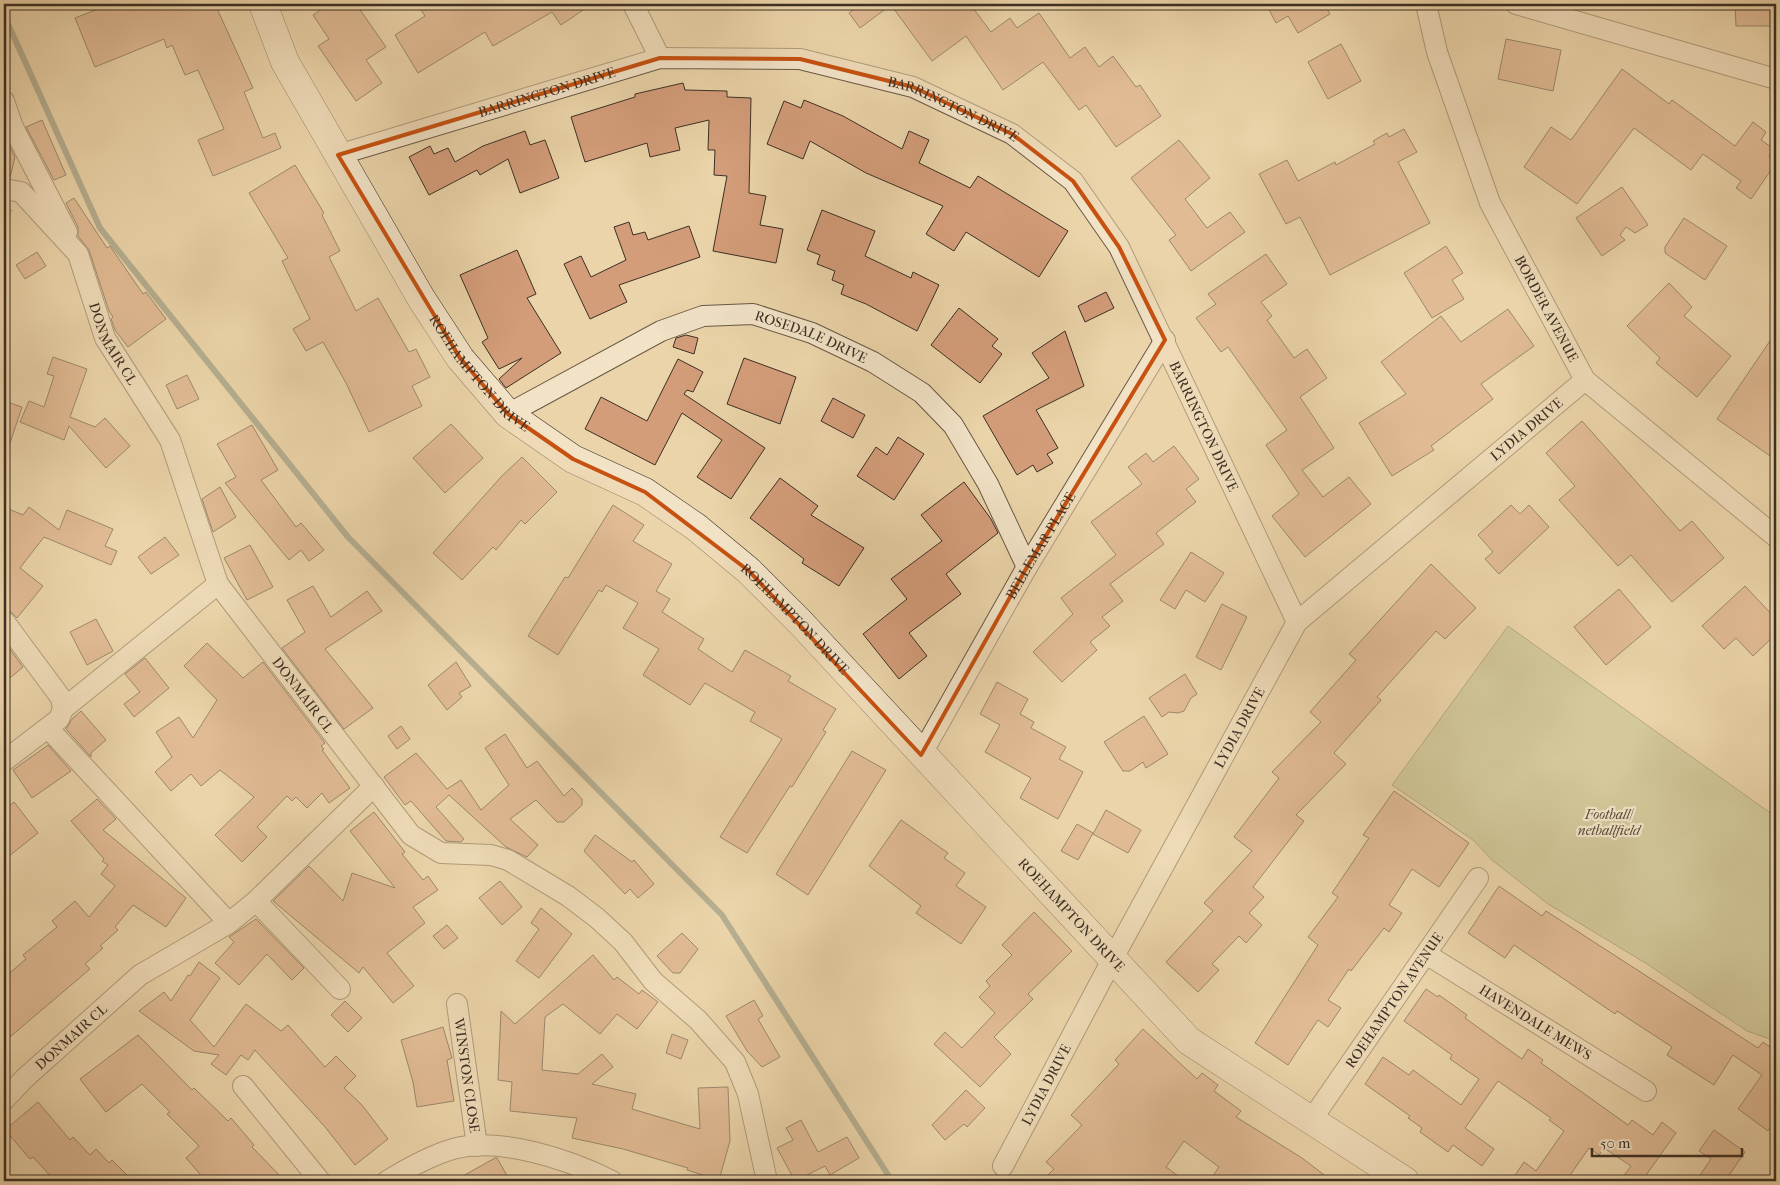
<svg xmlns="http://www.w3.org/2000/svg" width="1780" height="1185" viewBox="0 0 1780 1185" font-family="'IM FELL French Canon',serif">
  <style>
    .green { fill: #b5bd8a; stroke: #787657 }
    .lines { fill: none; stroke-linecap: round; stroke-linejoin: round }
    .stream { stroke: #748271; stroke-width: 6 }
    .building { fill: #d49d7a; stroke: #3c2f24 }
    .street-casing { stroke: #685845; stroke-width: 22 }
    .secondary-casing { stroke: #3c2f24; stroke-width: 29 }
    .path { stroke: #3c2f24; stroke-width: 3; stroke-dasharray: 1 2.5; stroke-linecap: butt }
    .street { stroke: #f2e3c7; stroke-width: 20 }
    .secondary { stroke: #f2e3c7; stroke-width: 28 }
    .marked { fill: none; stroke: #c65111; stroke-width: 4; stroke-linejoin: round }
    .labels { text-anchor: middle; stroke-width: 4.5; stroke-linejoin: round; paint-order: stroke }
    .street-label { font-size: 14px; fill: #3c2f24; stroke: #f2e3c7 }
    .park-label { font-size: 14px; font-style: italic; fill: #544b38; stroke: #f2e3c7 }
  </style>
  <rect width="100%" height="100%" fill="#ebd4a9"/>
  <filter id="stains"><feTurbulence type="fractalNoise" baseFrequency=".004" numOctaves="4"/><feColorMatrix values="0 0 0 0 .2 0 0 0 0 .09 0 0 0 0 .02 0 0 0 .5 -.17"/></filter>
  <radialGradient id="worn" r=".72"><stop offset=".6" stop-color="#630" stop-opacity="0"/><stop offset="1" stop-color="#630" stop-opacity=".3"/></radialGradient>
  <polygon class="green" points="1508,626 1776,817 1776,1041 1747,1031 1647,964 1548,904 1492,860 1473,840 1392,785"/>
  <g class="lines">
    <polyline class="stream" points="4,15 100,228 348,537 722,915 892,1181"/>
  </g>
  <g class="building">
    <polygon points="111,4 215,4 253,88 244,92 263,138 275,133 281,148 213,176 198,140 224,129 198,70 185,75 172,45 167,48 164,39 95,67 75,18"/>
    <polygon points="329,4 356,4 386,47 366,60 382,83 356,101 318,46 329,39 313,15"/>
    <polygon points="417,4 592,4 561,25 552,12 493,46 485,32 418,73 395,35 425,16"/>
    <polygon points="861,4 970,4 991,32 1010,18 1017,28 1039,13 1070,58 1085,47 1099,67 1113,56 1136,87 1140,85 1161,116 1116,147 1086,105 1079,110 1043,62 1003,90 966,36 932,61 891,5 860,28 849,13"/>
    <polygon points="1266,4 1324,4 1330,14 1298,33 1288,16 1276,23"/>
    <polygon points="1735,4 1776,4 1776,26 1736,26"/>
    <polygon points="1506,39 1561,50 1553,91 1498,79"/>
    <polygon points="1341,44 1361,81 1328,99 1308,62"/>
    <polygon points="1622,69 1669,104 1672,100 1735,146 1753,122 1766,132 1761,140 1774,149 1769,156 1776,163 1751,199 1736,188 1741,181 1703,154 1691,170 1634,128 1577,204 1524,167 1551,127 1571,140"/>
    <polygon points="683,83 685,90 727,91 727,97 751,98 749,193 766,196 760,225 783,229 776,263 713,251 727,176 714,175 715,150 708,150 709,120 675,128 680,150 650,157 647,143 585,162 571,117 635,97 635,94"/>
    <polygon points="804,100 843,116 902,149 909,131 929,140 919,163 970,188 978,176 1068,231 1039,277 966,232 954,251 926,234 943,206 866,173 810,141 803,159 767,144 784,101 801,108"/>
    <polygon points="42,120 66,175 54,180 26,127"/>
    <polygon points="1404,129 1417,152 1398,162 1430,223 1330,275 1300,217 1286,224 1259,174 1287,160 1298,181 1335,162 1336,165 1375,144 1373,141 1387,133 1389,137"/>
    <polygon points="525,131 530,145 545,140 559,178 520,193 508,159 480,175 477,170 429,195 409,157 430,146 434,154 448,148 455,162 483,146"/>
    <polygon points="4,135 15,157 10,178 4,177"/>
    <polygon points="1179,140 1210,178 1185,199 1207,228 1230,212 1245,232 1191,271 1169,240 1176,235 1131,178"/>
    <polygon points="295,165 324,213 322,215 340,251 329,257 356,311 378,298 409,352 416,349 430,377 412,386 422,406 369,432 346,383 323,342 306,351 293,329 310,319 282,261 288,258 249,193"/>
    <polygon points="1622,187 1648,225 1635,233 1626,227 1620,235 1625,240 1602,256 1576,218"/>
    <polygon points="74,198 107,248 110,246 143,294 146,292 166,319 128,347 115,330 111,319 113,317 109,311 89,250 78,236 78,227 66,203"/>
    <polygon points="822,210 875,231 865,256 911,278 913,272 939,285 917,331 866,304 841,294 844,285 832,280 835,271 817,264 820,255 807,250"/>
    <polygon points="1684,218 1727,246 1705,280 1665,253 1665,247"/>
    <polygon points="629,222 633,235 645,232 648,240 689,226 700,257 619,285 627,302 590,319 564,264 581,256 591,277 626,260 614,227"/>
    <polygon points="1446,246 1463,273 1452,280 1464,299 1432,318 1404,273"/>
    <polygon points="517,250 536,294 527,298 561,353 506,388 499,379 522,358 499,369 482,342 488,338 460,275"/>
    <polygon points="37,252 46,266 25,279 16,265"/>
    <polygon points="1266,254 1287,284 1261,302 1272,316 1267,320 1294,358 1307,349 1327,378 1300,397 1334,448 1302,470 1323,497 1349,477 1371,504 1305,557 1272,516 1299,494 1266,445 1287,430 1228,347 1221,352 1196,318 1216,304 1208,294"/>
    <polygon points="1669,283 1692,307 1684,316 1731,356 1697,397 1656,363 1660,358 1627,326"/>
    <polygon points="1106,292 1114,308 1085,322 1078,306"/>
    <polygon points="959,308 998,339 992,346 1002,354 980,383 931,345"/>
    <polygon points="1508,309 1534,346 1481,384 1493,399 1431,446 1434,450 1392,476 1359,423 1406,394 1381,362 1441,316 1461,342"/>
    <polygon points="1065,331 1084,386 1036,410 1058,448 1047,454 1053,463 1037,472 1033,465 1017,475 983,416 1049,378 1032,353"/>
    <polygon points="1776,332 1776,460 1717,419"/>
    <polygon points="686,335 698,338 694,354 673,347 676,338"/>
    <polygon points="53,357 87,369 70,417 95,427 105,418 130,446 106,468 69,426 64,440 20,422 29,401 44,407 54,376 47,374"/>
    <polygon points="744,358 796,377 780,424 727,404"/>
    <polygon points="678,359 703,372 693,392 687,390 684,394 765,448 731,499 697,477 722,440 682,413 655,465 585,429 601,397 647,421"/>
    <polygon points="187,375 199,399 177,409 166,385"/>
    <polygon points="833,398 865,415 853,438 821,421"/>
    <polygon points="4,401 22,407 7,452 4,451"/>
    <polygon points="1582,421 1680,531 1692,521 1724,558 1672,602 1631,555 1618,566 1559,500 1575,486 1546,453"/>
    <polygon points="451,424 483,458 445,493 413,458"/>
    <polygon points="252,425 278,470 261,480 296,527 301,523 324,550 309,561 301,550 289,560 225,483 236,477 217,444"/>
    <polygon points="898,437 924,454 894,500 857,476 876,447 887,455"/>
    <polygon points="1174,446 1199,479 1186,489 1196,502 1156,533 1164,544 1110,584 1123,601 1102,617 1110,626 1090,642 1097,650 1062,682 1033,652 1073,614 1061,598 1116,555 1091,522 1142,484 1128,467 1146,453 1153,462"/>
    <polygon points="522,457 557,492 525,524 521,520 496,550 493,547 462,580 433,553 501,477"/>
    <polygon points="780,478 818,506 811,515 864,548 839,586 802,563 804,559 750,518"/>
    <polygon points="964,482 991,519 998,533 946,574 961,594 909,633 927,656 899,679 863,634 907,599 891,579 942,541 921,515"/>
    <polygon points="220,487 236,517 213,532 202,499"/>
    <polygon points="613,505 644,525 633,541 672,564 656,591 670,599 662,612 704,639 698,649 732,672 745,650 791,676 788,681 836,709 823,730 826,732 792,787 790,786 747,853 720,837 782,739 750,721 755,712 705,683 690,705 643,675 659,649 623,628 638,603 606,585 602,592 599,590 558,655 528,636 565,577 568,578"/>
    <polygon points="1511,505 1520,514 1529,505 1549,527 1499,574 1485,559 1493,552 1478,535"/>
    <polygon points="4,507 23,515 29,507 59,530 67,510 113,529 105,546 117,551 111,565 44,537 20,568 43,586 17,618 9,610 4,609"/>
    <polygon points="165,537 179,555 151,574 138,557"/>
    <polygon points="250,545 273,587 247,600 224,558"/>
    <polygon points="1191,552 1224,573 1205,602 1186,590 1175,609 1160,600"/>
    <polygon points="1431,564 1476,608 1445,639 1436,631 1377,697 1381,700 1334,753 1346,764 1296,815 1304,821 1253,887 1264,897 1249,913 1262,925 1246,943 1239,936 1212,964 1219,970 1198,992 1166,962 1213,911 1204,903 1252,851 1234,837 1279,778 1272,772 1321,722 1310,712 1356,660 1349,654"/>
    <polygon points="313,586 331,617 367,591 382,611 325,649 373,708 344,729 282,648 305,632 287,600"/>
    <polygon points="1745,586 1776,619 1776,634 1753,656 1736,638 1724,649 1702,626"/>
    <polygon points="1619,589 1651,627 1606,665 1574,627"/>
    <polygon points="1222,604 1247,617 1221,670 1196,657"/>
    <polygon points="96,619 113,651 87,665 70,632"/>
    <polygon points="4,641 23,667 4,683"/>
    <polygon points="207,643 243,678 263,662 325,743 321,746 324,749 322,750 350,788 329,803 322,793 307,808 296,797 292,801 287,796 257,827 267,837 242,862 215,835 254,797 220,770 201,786 191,774 171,791 155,772 172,757 156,732 179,717 193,738 217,700 184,666"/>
    <polygon points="145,658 169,688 134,717 124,704 140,692 125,674"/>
    <polygon points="456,662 471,686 459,693 462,697 447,710 428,685"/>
    <polygon points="1185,674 1197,694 1191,698 1184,711 1178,713 1169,712 1162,717 1149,698"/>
    <polygon points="997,682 1028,699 1020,714 1034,722 1031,728 1066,747 1059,759 1083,772 1058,819 1020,798 1031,778 985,752 1000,725 980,714"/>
    <polygon points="81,711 106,740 91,753 91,757 66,729 72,719"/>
    <polygon points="1144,716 1168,754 1146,768 1143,762 1130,771 1123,771 1104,742"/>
    <polygon points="401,726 410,739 397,749 388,736"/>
    <polygon points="505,734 527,768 537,761 564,796 572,788 582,799 582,805 564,822 557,822 536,800 510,819 538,845 527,857 506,847 449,795 436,807 464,839 461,842 446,841 411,801 405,805 384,777 416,753 447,789 461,780 481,810 509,785 485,748"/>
    <polygon points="48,745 71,771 32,798 13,770"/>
    <polygon points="852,751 886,770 808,895 776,874"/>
    <polygon points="1394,791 1469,843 1439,887 1412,869 1389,905 1402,913 1389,932 1384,928 1351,971 1349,969 1328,1000 1341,1008 1328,1027 1318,1020 1288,1065 1255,1043 1318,945 1308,937 1338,897 1332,893 1369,838 1363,835"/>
    <polygon points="97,799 116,819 103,830 186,898 166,927 133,905 115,927 118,930 100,946 103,948 85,964 90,969 4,1042 4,978 26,959 23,955 57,927 52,921 75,901 89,917 115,886 101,874 108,865 102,861 104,859 71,821"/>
    <polygon points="14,802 38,833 4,860 4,810"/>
    <polygon points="1106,810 1141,830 1128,853 1093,834"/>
    <polygon points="374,812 405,852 402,854 423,880 428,876 438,890 413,907 425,923 387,953 414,986 393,1003 363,967 359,973 273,901 309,866 343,901 352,873 395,888 350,831"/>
    <polygon points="901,820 948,853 944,858 965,873 956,886 986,907 961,944 916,913 921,906 869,866"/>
    <polygon points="1077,824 1093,833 1078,860 1061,851"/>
    <polygon points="595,835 632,862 634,860 654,884 638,898 630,889 625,894 584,851"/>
    <polygon points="500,881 522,907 502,925 479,898"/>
    <polygon points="1499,886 1542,916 1546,911 1758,1048 1763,1042 1776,1051 1776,1119 1768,1131 1738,1109 1762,1075 1733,1055 1714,1085 1667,1055 1672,1047 1617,1011 1615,1014 1514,945 1505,958 1468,933"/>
    <polygon points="541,908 572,934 539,978 516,961 539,929 531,923"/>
    <polygon points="1034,912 1072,951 1028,994 1033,999 994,1037 1011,1054 980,1087 934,1044 945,1032 962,1048 995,1013 979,997 990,986 986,981 1012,955 1002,945"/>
    <polygon points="256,919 304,968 292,980 267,954 239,985 215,963 234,942 229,937"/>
    <polygon points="447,925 458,938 444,949 433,936"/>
    <polygon points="682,933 698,949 680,973 673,973 657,956"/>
    <polygon points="593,955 614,980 617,977 639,994 642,990 658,1002 637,1029 617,1014 600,1034 563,1004 545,1017 542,1070 578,1074 602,1054 613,1067 592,1084 636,1094 632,1109 700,1129 698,1088 728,1087 730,1141 719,1180 687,1170 688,1168 623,1149 572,1138 577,1118 510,1111 512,1082 498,1080 501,1011 515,1024"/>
    <polygon points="199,962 220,978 190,1020 214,1047 246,1004 281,1031 288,1025 325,1067 336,1056 356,1076 344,1088 362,1105 388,1139 355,1165 325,1127 255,1050 248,1060 241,1055 226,1075 211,1064 219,1055 194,1051 139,1011 164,992 171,1001 188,975 190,976"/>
    <polygon points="1426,989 1438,997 1439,995 1467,1015 1465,1018 1522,1059 1528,1049 1543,1060 1541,1063 1628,1125 1632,1120 1653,1135 1662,1122 1676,1133 1642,1181 1620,1181 1631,1166 1604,1148 1599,1155 1589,1148 1566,1181 1511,1181 1524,1162 1536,1171 1564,1131 1549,1120 1551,1118 1498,1081 1465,1128 1494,1149 1482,1166 1453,1145 1448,1152 1420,1132 1422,1128 1408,1118 1410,1116 1365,1084 1383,1057 1409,1075 1413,1070 1461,1105 1479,1079 1450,1059 1452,1055 1404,1021"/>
    <polygon points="754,1000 763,1016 758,1019 780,1057 762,1067 747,1051 726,1016"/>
    <polygon points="345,1001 362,1018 348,1032 331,1015"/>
    <polygon points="443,1027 452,1058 447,1060 454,1101 417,1107 413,1082 401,1040"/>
    <polygon points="1143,1029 1197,1079 1202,1073 1218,1085 1214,1091 1241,1111 1236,1117 1302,1158 1332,1181 1209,1181 1219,1167 1184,1141 1166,1167 1185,1181 1042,1181 1054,1169 1046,1162 1082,1125 1071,1115 1119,1064 1115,1060"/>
    <polygon points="672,1034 688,1040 681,1059 666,1053"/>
    <polygon points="138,1035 192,1090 194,1088 228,1121 231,1118 254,1145 252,1147 285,1181 206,1181 186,1158 199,1146 167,1114 170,1112 142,1084 106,1112 80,1079"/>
    <polygon points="966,1090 985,1108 967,1127 964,1124 945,1140 932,1125"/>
    <polygon points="38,1102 70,1140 73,1137 90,1155 96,1149 109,1163 112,1160 133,1181 55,1181 33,1157 30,1159 5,1130"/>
    <polygon points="801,1120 818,1152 847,1137 859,1158 830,1175 825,1166 795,1181 777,1148 793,1140 786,1128"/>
    <polygon points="1714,1130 1745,1152 1725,1181 1696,1181 1711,1159 1699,1151"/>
    <polygon points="495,1158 497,1158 510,1181 454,1181"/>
  </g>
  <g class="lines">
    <g class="street-casing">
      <g id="street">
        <polyline points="633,4 660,58"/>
        <path id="s1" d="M1426,4L1437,52L1490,203L1585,380L1776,537"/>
        <polyline points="1516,4 1776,79"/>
        <polyline points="4,101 13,127 67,232"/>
        <path id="s2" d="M338,155L660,58L800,59L913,87L1012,134L1073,181L1119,247L1297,622"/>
        <path id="s3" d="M4,189L21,192L78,254L105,338L170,440L218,584L411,835L441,853L491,855L508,860L568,896L597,918L623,942L653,981L698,1020L735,1062L748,1094L767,1181"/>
        <path id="s4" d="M508,414L661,331L703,316L753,314L812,333L873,362L922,393L953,425L988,484L1027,567"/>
        <polyline points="4,621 61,698 63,709 59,719 4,761"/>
        <polyline points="63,709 218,584"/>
        <polyline points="48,728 229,923"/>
        <path id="s5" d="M921,755L1027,567L1165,340"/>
        <polyline points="256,901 340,989"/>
        <path id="s6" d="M1426,954L1646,1091"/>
        <path id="s7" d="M457,1004L477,1146"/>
        <polyline points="243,1086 320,1181"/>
        <path id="s8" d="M4,1100L25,1078L140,975L229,923L256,901L374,786"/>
        <path id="s9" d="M1310,1122L1478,878"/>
        <path id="s10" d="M1003,1166L1112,960L1297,622L1585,380"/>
        <path d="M387,1181C408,1168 429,1156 453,1149C500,1136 570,1160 612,1181"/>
      </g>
    </g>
    <g class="secondary-casing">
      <g id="secondary">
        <path id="s11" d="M263,4L285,62L421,298L460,358L508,414L573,459L645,492L696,527L749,571L800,622L1189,1041L1405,1181"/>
      </g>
    </g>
    <polyline class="path" points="4,223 11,210"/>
    <use href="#street" class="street"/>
    <use href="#secondary" class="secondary"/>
  </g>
  <path d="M0 0H1780V1185H0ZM660,58L800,59L913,87L1012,134L1073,181L1119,247L1165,340L1027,567L921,755L749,571L645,492L573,459L508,414L460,358L338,155Z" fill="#ebd4a9" fill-opacity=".55" fill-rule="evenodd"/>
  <path class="marked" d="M660,58L800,59L913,87L1012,134L1073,181L1119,247L1165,340L1027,567L921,755L749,571L645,492L573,459L508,414L460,358L338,155Z"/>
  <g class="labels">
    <g class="street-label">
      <text dy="5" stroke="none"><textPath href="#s2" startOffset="218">BARRINGTON DRIVE</textPath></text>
      <text dy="5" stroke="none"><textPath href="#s2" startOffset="638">BARRINGTON DRIVE</textPath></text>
      <text dy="5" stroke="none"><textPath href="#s1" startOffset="329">BORDER AVENUE</textPath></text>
      <text dy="5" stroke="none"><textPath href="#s4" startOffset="331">ROSEDALE DRIVE</textPath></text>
      <text dy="5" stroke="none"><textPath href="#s3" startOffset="198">DONMAIR CL</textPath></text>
      <text dy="5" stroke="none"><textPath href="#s11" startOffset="430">ROEHAMPTON DRIVE</textPath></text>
      <text dy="5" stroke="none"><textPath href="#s2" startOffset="1058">BARRINGTON DRIVE</textPath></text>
      <text dy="5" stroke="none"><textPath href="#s10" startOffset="918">LYDIA DRIVE</textPath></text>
      <text dy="5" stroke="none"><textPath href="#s5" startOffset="241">BELLEMAR PLACE</textPath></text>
      <text dy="5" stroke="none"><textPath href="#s11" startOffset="835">ROEHAMPTON DRIVE</textPath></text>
      <text dy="5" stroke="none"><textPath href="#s3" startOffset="602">DONMAIR CL</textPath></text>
      <text dy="5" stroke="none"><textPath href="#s10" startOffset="498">LYDIA DRIVE</textPath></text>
      <text dy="5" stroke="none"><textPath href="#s11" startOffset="1240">ROEHAMPTON DRIVE</textPath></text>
      <text dy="5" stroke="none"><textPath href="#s9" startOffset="148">ROEHAMPTON AVENUE</textPath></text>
      <text dy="5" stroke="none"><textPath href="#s6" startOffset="129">HAVENDALE MEWS</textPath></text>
      <text dy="5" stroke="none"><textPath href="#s8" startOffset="92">DONMAIR CL</textPath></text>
      <text dy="5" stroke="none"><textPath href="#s7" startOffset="72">WINSTON CLOSE</textPath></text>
      <text dy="5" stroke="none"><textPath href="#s10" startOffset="92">LYDIA DRIVE</textPath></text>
    </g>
    <g class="park-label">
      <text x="1609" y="819">Football/<tspan x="1609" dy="16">netballfield</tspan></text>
    </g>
  </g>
  <rect width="1780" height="1185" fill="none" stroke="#ebd4a9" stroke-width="20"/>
  <rect x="5" y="5" width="1770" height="1175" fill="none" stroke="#3c2f24" stroke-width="2.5"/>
  <rect x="10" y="10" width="1760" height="1165" fill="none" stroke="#3c2f24"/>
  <path d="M1592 1148v8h150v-8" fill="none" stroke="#3c2f24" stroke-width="2.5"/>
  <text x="1600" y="1148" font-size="15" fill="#3c2f24" stroke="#f2e3c7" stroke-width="4" paint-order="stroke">50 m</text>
  <rect width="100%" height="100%" filter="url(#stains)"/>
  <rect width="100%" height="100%" fill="url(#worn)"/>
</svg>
